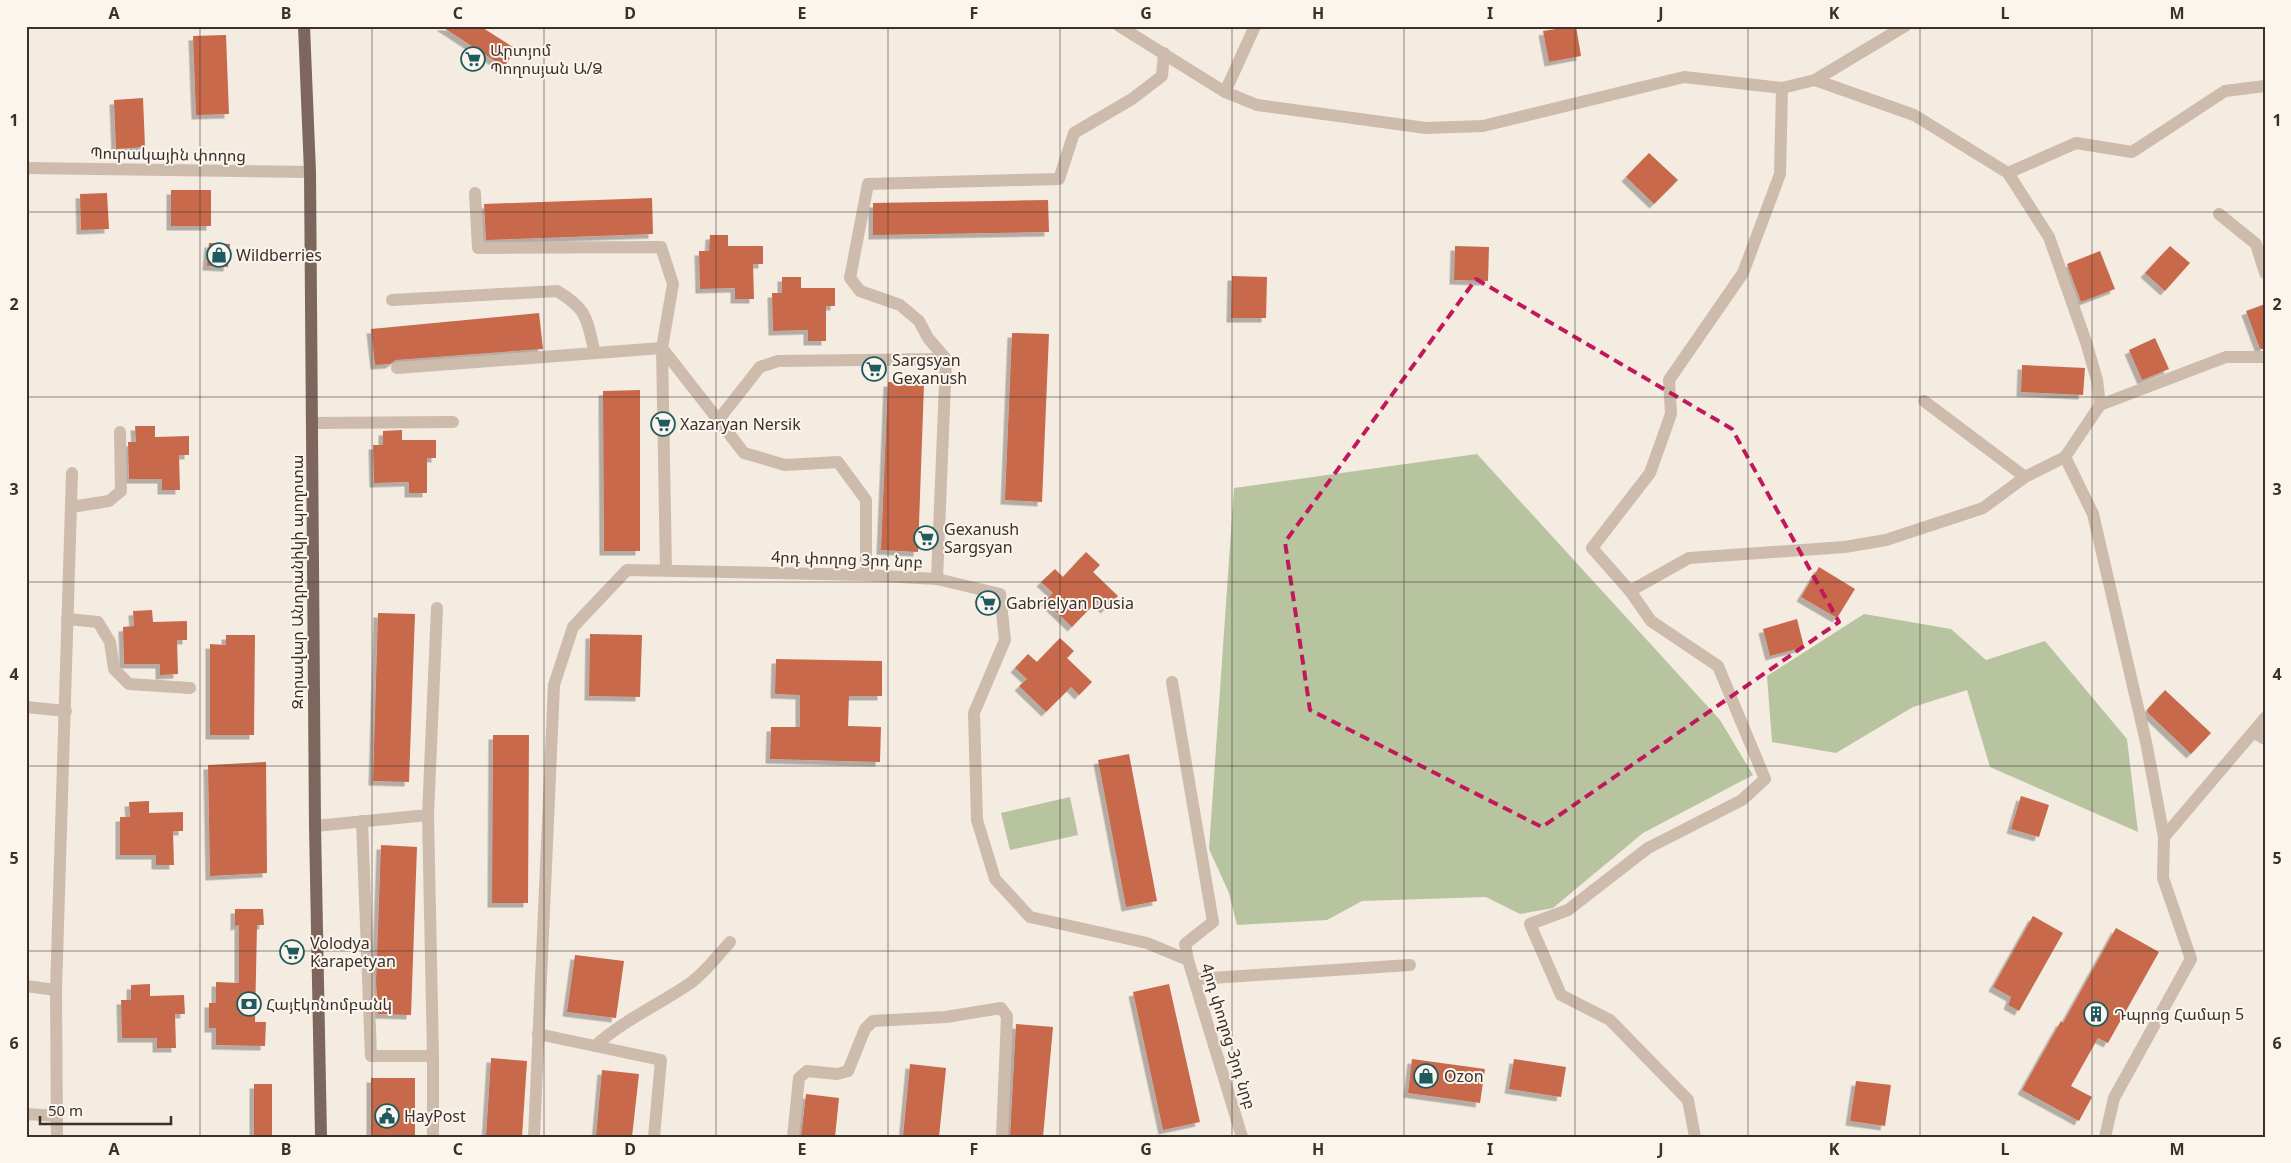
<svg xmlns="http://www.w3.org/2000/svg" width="2291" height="1163" viewBox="0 0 2291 1163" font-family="'Noto Sans','Noto Sans Armenian',sans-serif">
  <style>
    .green { fill: #b8c4a0 }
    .building { fill: #c8694b; filter: url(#shadow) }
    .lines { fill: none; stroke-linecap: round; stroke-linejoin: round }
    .minor { stroke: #cdbbac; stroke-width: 12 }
    .major { stroke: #7d675c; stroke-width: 12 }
    .marked { fill: none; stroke: #c2185b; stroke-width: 4; stroke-dasharray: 10 6; stroke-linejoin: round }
    .grid { fill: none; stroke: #3b302b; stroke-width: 1; stroke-opacity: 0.55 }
    .labels { text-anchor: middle; stroke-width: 4; stroke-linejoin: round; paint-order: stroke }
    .poi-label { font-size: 16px; fill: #3b302b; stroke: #fbf5ee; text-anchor: start }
    .street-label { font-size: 16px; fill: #3b302b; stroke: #fbf5ee }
    .neatline { fill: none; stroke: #3b302b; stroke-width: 2 }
    .grid-label { font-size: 16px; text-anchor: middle; font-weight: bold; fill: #3b302b }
  </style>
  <defs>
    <filter id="shadow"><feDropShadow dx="-4.5" dy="4.5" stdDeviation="0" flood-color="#0004"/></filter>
  </defs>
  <rect width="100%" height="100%" fill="#f4ebe1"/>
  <g class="green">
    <polygon points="1477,454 1720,720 1753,775 1643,833 1553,908 1520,914 1486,897 1362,901 1327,920 1237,925 1229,893 1209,849 1234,488"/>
    <polygon points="1864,614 1951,629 1986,660 2045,641 2127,739 2138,832 1990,767 1967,690 1913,707 1836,753 1772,742 1767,676"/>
    <polygon points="1070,797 1078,835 1010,850 1001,813"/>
  </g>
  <g class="building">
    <polygon points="441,26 480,26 516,49 504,67"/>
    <polygon points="1576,26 1581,56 1549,62 1543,31"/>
    <polygon points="226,35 229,114 196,115 193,36"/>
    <polygon points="143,98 145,147 116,149 114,100"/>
    <polygon points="1649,153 1678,180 1654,204 1626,177"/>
    <rect x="171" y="190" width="40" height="36"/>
    <polygon points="107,193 109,229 81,230 80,194"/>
    <polygon points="652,198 653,234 486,240 484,204"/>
    <polygon points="1048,200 1049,232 873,235 873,203"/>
    <polygon points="710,235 728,235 728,246 763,246 763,264 753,264 754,299 735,299 735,288 700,289 699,251 709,251"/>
    <polygon points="209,243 230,244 228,267 207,266"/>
    <polygon points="1455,246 1489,247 1488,281 1454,280"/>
    <polygon points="2170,246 2190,263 2165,291 2145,273"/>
    <polygon points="2100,251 2115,289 2081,302 2067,264"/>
    <polygon points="1232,276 1267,277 1266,318 1231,318"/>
    <polygon points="782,277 801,277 801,288 835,288 835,306 826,306 826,341 808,341 808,330 773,331 772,293 782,293"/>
    <polygon points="2265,304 2265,349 2260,349 2246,311"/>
    <polygon points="539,313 543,349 396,360 390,364 375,365 371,329"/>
    <polygon points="1012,333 1049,334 1042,502 1005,500"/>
    <polygon points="2155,338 2169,369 2142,380 2129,350"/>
    <polygon points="2022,365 2085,368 2083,395 2021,392"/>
    <polygon points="888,382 924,384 918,552 881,550"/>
    <polygon points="640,390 640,551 604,551 603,391"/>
    <polygon points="135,426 155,426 155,437 189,436 189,455 179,455 180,490 162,490 162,479 129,479 128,442 136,442"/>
    <polygon points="402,430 402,440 436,440 436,458 427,458 427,493 409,493 409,482 374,483 373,445 383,445 383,431"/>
    <polygon points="1086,552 1100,565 1093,572 1118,596 1105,609 1097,601 1072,627 1045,601 1053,593 1041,582 1055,569 1063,577"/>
    <polygon points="1819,567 1855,589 1837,618 1801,597"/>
    <polygon points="152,610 153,622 187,621 187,640 177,640 178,674 160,675 160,664 124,664 123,627 134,626 133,611"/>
    <polygon points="378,613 415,614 409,782 373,781"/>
    <polygon points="1797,619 1804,647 1770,656 1763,629"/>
    <polygon points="590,634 642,635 640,697 589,696"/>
    <polygon points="226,635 255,635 254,735 210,735 210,644 226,645"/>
    <polygon points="1060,638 1074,651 1067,658 1092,682 1079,695 1071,687 1046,712 1019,686 1027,679 1015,668 1028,654 1037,662"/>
    <polygon points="776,659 882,661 882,696 849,696 848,726 881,727 880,762 770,759 771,727 800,727 800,695 775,694"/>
    <polygon points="2165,690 2211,733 2191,754 2148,713 2147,710"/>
    <polygon points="493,735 529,735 528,903 492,903"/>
    <polygon points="1129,754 1157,901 1126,907 1098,760"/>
    <polygon points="266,762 267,873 210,876 208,765"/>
    <polygon points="2021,796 2049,805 2039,837 2011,829"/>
    <polygon points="149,801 149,813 183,812 183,831 173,831 174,865 156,865 156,855 120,855 120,817 130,817 129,802"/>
    <polygon points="381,845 417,847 411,1015 378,1014 376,982"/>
    <polygon points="235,909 263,909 264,925 257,925 255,1022 266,1022 265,1046 216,1045 216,1028 209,1028 209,1003 216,1003 216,982 239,983 239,925 235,926"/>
    <polygon points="2033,916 2063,933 2019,1011 2008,1005 2011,997 1993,987"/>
    <polygon points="2116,928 2159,952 2108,1043 2098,1038 2071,1086 2092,1097 2079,1121 2022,1090 2061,1021 2063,1023"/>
    <polygon points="575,955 624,961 616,1018 567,1012"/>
    <polygon points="150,984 150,996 184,995 185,1014 175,1014 176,1048 157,1048 157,1038 122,1038 121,1000 131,1000 131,985"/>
    <polygon points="1169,984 1200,1122 1163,1130 1133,992"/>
    <polygon points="1016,1024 1053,1027 1043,1137 1010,1137"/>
    <polygon points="491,1058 527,1061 522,1137 486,1137"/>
    <polygon points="1412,1059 1485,1069 1480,1103 1408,1093"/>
    <polygon points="1514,1059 1566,1067 1561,1097 1509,1089"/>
    <polygon points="910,1064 946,1068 939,1137 903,1137"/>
    <polygon points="602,1070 639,1074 632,1137 596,1137"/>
    <rect x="371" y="1078" width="44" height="59"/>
    <polygon points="1856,1081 1891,1085 1885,1126 1850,1121"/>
    <rect x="254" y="1084" width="18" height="53"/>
    <polygon points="806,1094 839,1098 835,1137 801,1137"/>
  </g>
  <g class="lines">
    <g class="minor">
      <polyline points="1119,26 1225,92 1257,105 1426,128 1483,126 1684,77 1782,88 1815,80 1905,26"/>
      <polyline points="1225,92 1255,26"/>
      <polyline points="26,168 310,172"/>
      <polyline points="2008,173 2076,143 2132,152 2225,91 2265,86"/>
      <polyline points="475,193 478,248 661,247 673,284 662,348 744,453 785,465 838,462 866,500 866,575"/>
      <polyline points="2219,214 2256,244 2265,273"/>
      <path d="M392,300L557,291C589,310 586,319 595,353"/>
      <polyline points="397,368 662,348 666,570"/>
      <polyline points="1924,401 2025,477"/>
      <polyline points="2100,405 2226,357 2265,357"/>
      <polyline points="719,419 760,367 778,361 946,359"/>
      <polyline points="312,423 453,422"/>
      <polyline points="2065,457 2093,514 2146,742 2164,837 2163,878 2191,959 2114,1098 2105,1137"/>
      <polyline points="71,507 109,501 121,491 120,432"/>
      <polyline points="937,579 946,359 928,338 919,321 900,305 860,291 850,278 868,184 1059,179 1074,133 1132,99 1162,76 1164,53"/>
      <polyline points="1630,591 1592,548 1650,473 1671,414 1669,380 1743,273 1780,174 1782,88"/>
      <polyline points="67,619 98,622 110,642 114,669 129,684 190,688"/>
      <polyline points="1172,682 1213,922 1185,944 1188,960"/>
      <polyline points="26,707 66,711"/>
      <polyline points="2253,732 2265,739"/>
      <polyline points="362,821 371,1056 433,1056 428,815"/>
      <polyline points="315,826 428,815 437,608"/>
      <polyline points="2164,837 2265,718"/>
      <polyline points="1196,979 1410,965"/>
      <polyline points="26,986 56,990"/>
      <path d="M538,1034L595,1046C624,1020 658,1005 689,984C705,973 718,955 730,942"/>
      <polyline points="595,1046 661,1060 654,1137"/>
      <polyline points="433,1056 433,1137"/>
      <polyline points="26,1114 57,1116"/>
      <polyline points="57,1137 56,990 72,473"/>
      <polyline points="534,1137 554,685 573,627 627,570 866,575 937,579 1000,594 1005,640 974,713 977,820 995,879 1030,917 1147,943 1188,960 1242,1137"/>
      <polyline points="793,1137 799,1078 807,1071 837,1074 848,1071 865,1029 873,1021 946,1017 1001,1008 1007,1016 1002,1137"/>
      <polyline points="1695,1137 1688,1100 1610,1020 1561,995 1530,924 1568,910 1648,848 1742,800 1765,779 1718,666 1651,621 1630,591 1689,558 1845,547 1886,540 1983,508 2025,477 2065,457 2100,405 2097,380 2086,342 2049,237 2008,173 1914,115 1815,80"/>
    </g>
    <polyline class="major" points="304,26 310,172 315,826 321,1137"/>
  </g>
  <path class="marked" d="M1476,279L1732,429L1839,622L1542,827L1310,710L1285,542Z"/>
  <path class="grid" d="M200,26V1137M372,26V1137M544,26V1137M716,26V1137M888,26V1137M1060,26V1137M1232,26V1137M1404,26V1137M1575,26V1137M1748,26V1137M1920,26V1137M2092,26V1137M26,212H2265M26,397H2265M26,582H2265M26,766H2265M26,951H2265"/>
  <defs>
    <g id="supermarket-ring" transform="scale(1.25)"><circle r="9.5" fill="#fbf5ee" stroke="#1f5a5e" stroke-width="1.5"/><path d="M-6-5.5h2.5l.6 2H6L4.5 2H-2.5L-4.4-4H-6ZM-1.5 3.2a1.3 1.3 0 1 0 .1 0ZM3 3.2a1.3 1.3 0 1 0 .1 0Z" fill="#1f5a5e"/></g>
    <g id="shop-ring" transform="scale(1.25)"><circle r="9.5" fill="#fbf5ee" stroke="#1f5a5e" stroke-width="1.5"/><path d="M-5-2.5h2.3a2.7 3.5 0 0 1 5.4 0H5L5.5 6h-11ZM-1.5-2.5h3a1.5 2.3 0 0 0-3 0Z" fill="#1f5a5e"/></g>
    <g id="bank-ring" transform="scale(1.25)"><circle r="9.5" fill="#fbf5ee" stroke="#1f5a5e" stroke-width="1.5"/><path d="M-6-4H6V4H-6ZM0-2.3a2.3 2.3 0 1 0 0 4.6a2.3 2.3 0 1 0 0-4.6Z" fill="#1f5a5e"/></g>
    <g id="building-ring" transform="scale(1.25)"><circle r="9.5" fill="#fbf5ee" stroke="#1f5a5e" stroke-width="1.5"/><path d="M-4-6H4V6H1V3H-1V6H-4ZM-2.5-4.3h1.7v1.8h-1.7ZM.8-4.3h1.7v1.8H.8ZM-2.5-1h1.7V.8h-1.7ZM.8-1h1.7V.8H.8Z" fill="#1f5a5e"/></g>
    <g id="civic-ring" transform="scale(1.25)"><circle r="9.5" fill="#fbf5ee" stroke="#1f5a5e" stroke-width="1.5"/><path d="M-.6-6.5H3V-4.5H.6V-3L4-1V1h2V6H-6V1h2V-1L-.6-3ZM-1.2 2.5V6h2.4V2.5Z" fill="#1f5a5e"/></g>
  </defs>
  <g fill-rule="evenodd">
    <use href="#supermarket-ring" x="473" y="59"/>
    <use href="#shop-ring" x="219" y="255"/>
    <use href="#supermarket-ring" x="874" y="369"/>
    <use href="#supermarket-ring" x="663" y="424"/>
    <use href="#supermarket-ring" x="926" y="538"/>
    <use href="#supermarket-ring" x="988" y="603"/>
    <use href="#supermarket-ring" x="292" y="952"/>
    <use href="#bank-ring" x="249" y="1004"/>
    <use href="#building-ring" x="2096" y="1014"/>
    <use href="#shop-ring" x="1426" y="1076"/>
    <use href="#civic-ring" x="387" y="1116"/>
  </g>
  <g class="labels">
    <g class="poi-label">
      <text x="490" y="56">Արտյոմ<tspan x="490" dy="18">Պողոսյան Ա/Ձ</tspan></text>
      <text x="236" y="261">Wildberries</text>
      <text x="892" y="366">Sargsyan<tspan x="892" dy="18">Gexanush</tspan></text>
      <text x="680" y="430">Xazaryan Nersik</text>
      <text x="944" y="535">Gexanush<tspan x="944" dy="18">Sargsyan</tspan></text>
      <text x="1006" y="609">Gabrielyan Dusia</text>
      <text x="310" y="949">Volodya<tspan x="310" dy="18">Karapetyan</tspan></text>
      <text x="266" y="1010">Հայէկոնոմբանկ</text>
      <text x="2114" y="1020">Դպրոց Համար 5</text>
      <text x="1444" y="1082">Ozon</text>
      <text x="404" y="1122">HayPost</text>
    </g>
    <g class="street-label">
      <text transform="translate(168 154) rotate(1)" y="6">Պուրակային փողոց</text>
      <text transform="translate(847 559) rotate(2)" y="6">4րդ փողոց 3րդ նրբ</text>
      <text transform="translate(297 582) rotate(-90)" y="6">Զորավար Անդրանիկի պողոտա</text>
      <text transform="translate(1229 1036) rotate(73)" y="6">4րդ փողոց 3րդ նրբ</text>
    </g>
  </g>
  <rect width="2291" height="1163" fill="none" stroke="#fbf5ee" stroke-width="55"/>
  <path d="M40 1116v8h131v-8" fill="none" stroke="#3b302b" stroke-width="2.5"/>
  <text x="48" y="1116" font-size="15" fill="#3b302b" stroke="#fbf5ee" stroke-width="4" paint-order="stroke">50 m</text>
  <rect x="28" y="28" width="2236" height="1108" class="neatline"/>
  <g class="grid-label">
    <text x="114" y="19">A</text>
    <text x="286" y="19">B</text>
    <text x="458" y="19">C</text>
    <text x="630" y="19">D</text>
    <text x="802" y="19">E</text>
    <text x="974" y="19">F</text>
    <text x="1146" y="19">G</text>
    <text x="1318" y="19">H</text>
    <text x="1490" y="19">I</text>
    <text x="1661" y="19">J</text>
    <text x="1834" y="19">K</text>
    <text x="2005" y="19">L</text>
    <text x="2177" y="19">M</text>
    <text x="14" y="126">1</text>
    <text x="2277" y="126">1</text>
    <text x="14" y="310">2</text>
    <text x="2277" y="310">2</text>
    <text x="14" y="495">3</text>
    <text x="2277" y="495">3</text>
    <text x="14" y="680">4</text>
    <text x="2277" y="680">4</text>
    <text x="14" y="864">5</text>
    <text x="2277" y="864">5</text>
    <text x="14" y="1049">6</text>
    <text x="2277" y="1049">6</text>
    <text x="114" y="1155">A</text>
    <text x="286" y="1155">B</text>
    <text x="458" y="1155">C</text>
    <text x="630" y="1155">D</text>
    <text x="802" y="1155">E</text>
    <text x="974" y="1155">F</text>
    <text x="1146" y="1155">G</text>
    <text x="1318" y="1155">H</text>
    <text x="1490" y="1155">I</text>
    <text x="1661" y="1155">J</text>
    <text x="1834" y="1155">K</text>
    <text x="2005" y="1155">L</text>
    <text x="2177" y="1155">M</text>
  </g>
</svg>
